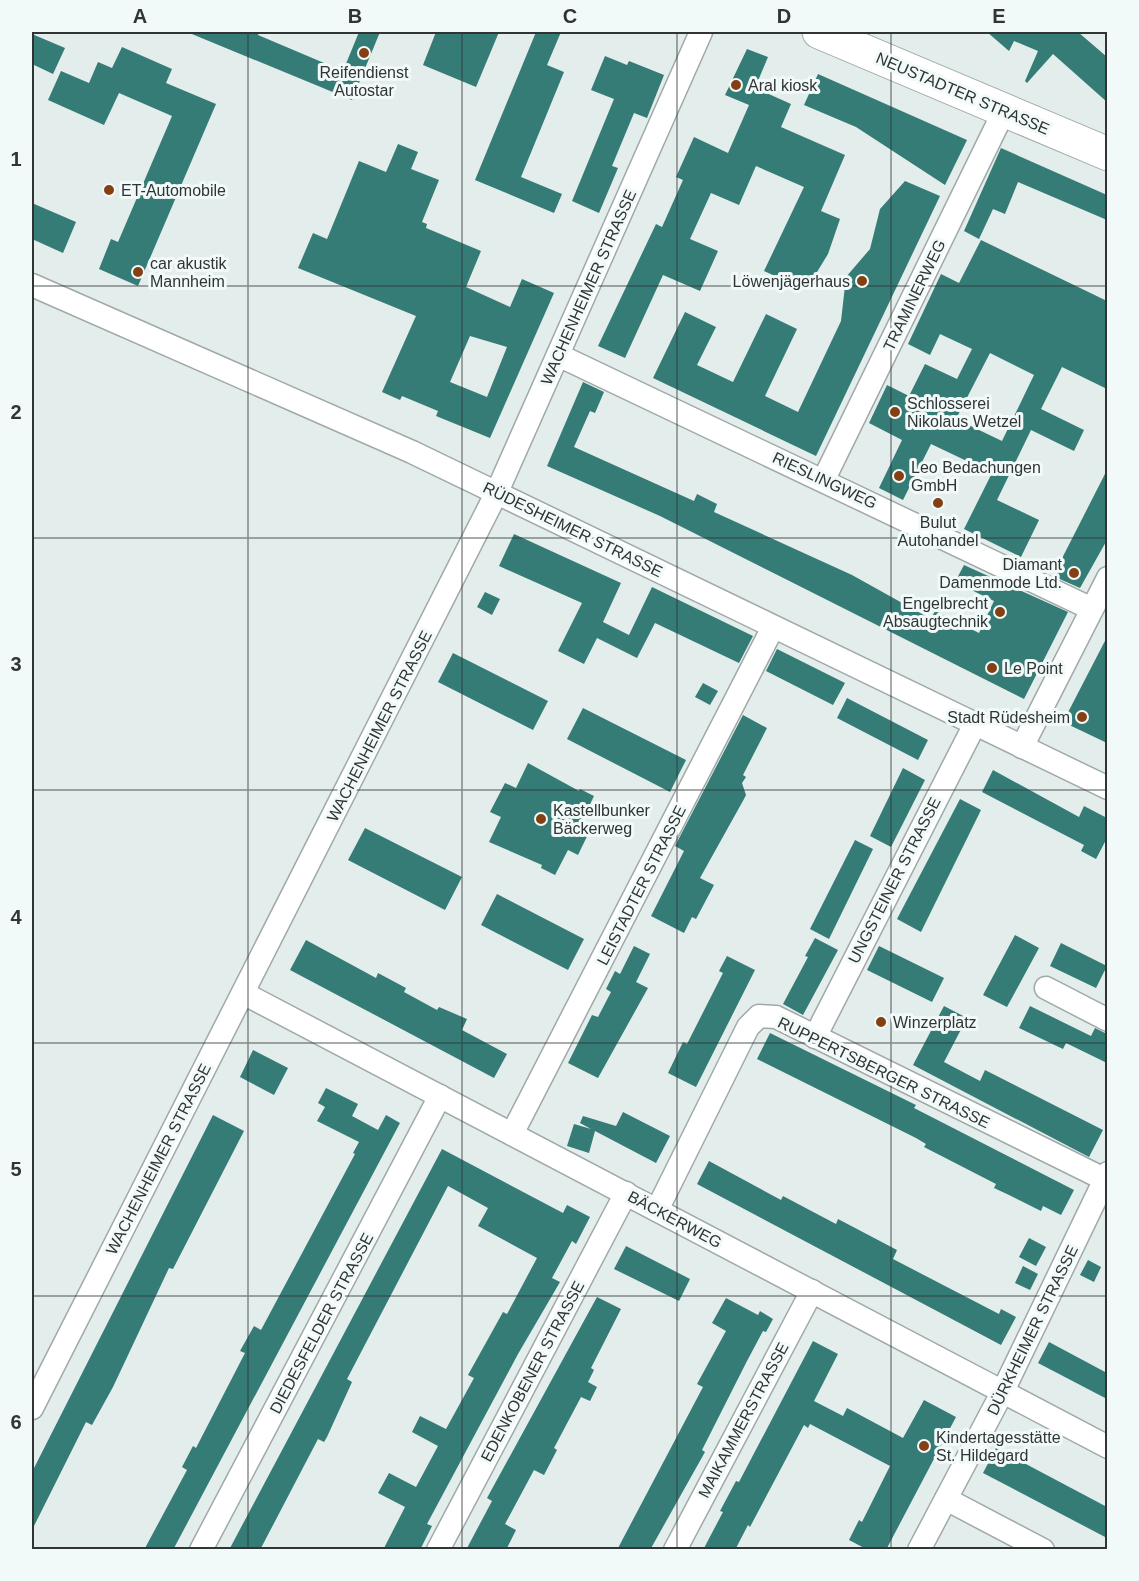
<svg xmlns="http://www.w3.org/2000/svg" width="1139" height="1581" viewBox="0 0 1139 1581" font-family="Arial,sans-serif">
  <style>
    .building { fill: #357b76; fill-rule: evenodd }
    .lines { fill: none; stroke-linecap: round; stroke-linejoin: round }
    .minor-casing { stroke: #a0a9a8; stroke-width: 25 }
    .secondary-casing { stroke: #a0a9a8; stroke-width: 35 }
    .minor { stroke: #fff; stroke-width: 22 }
    .secondary { stroke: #fff; stroke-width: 33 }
    .grid { fill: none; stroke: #303434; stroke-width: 1.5; stroke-opacity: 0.55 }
    .poi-dot { fill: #844014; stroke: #f1faf9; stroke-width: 2 }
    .labels { text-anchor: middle; stroke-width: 6; stroke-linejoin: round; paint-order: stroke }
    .poi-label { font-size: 16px; fill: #303434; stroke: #f1faf9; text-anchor: start }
    .street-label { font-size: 16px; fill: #303434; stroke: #f1faf9 }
    .neatline { fill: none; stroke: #303434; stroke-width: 2 }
    .grid-label { font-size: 20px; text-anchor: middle; font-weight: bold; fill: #303434 }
  </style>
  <rect width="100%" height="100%" fill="#e3edec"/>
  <g class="building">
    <polygon points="187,32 259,32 258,35 343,71 359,32 380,32 352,100"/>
    <polygon points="436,32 499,32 476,87 423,65"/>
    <polygon points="536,32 561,32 547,65 564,72 521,177 562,194 554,213 475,180"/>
    <polygon points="987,32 1078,32 1107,57 1107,102 1053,54 1027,83 1025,81 1038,51 1014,41 1009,51"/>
    <polygon points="32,34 65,48 53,74 32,64"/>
    <polygon points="122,47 172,69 166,83 216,104 138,286 99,269 111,239 118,242 172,116 119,93 104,125 48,100 61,71 89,83 98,62 112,68"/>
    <polygon points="747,49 768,57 755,88 791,104 781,127 845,155 821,211 840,219 828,254 806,290 764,271 804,187 756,166 739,205 711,193 690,239 718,251 700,291 663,275 625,358 598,346 656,224 662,227 683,180 676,177 694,137 728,153 749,105 725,95"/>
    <polygon points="605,56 627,65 629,61 664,75 647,118 634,113 612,166 618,168 599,213 572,201 614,99 591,90"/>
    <polygon points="818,74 967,140 945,185 856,127 804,105"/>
    <path d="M398,144L418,152L411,169L439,180L422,222L427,224L426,228L481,251L466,287L510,307L522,279L554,293L490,438L436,416L438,411L402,396L400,400L382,392L416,316L298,268L313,233L327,239L359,161L386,172ZM470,336L507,347L487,397L450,382Z"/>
    <polygon points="1001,148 1107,195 1107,220 1018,182 1005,214 993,209 979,239 964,231"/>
    <polygon points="905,181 940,196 816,456 653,378 685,312 716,327 697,365 733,382 766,314 797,329 765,396 798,412 841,321 846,277 870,249 880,209"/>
    <polygon points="32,203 76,222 63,253 32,239"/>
    <path d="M981,240L1107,301V389L1062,367L1041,409L1084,430L1074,451L1031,430L997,500L1039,520L1021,557L964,529L992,473L931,444L903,500L879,488L902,440L869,423L887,385L909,396L925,364L957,379L972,349L940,334L930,355L908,344L941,274L959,283ZM990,353L1034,375L1002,441L956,419Z"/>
    <polygon points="583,382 604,392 595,413 590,411 574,447 694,501 697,494 717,504 714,512 852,575 931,619 935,611 979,633 994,601 955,582 964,565 1068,612 1024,699 660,516 547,466"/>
    <polygon points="1107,470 1107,540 1080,588 1053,576"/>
    <polygon points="514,534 621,583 603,622 629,635 652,587 753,636 739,663 655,623 637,658 597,638 584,664 558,651 582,603 499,566"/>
    <polygon points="485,592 500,599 492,615 477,607"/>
    <polygon points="1107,637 1107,743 1063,722"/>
    <polygon points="777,649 845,683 833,705 766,671"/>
    <polygon points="453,653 548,701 533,730 438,682"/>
    <polygon points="703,683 718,691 710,705 695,697"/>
    <polygon points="847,698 928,740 918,760 837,718"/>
    <polygon points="583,708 686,760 670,792 567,739"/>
    <polygon points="743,715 767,728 743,775 746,777 742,783 746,795 744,799 700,878 714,885 696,919 692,917 684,933 651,916 684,851 675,846"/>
    <polygon points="528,763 579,791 580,789 594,796 582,821 592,826 578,855 568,850 555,875 541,868 542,865 489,842 501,817 490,812 505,783 516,788"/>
    <polygon points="903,768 925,780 891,847 870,836"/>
    <polygon points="993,770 1079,817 1084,806 1107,818 1107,838 1096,859 1081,851 1084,845 982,792"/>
    <polygon points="960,799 981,810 921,932 897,919"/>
    <polygon points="365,828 462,877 445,910 348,860"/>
    <polygon points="855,840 873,849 829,939 810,929"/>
    <polygon points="497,894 584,939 568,970 481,925"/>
    <polygon points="1015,935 1039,948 1007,1007 983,995"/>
    <polygon points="815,938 838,950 803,1015 783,1004 808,957 805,956"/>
    <polygon points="306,940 376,978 378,973 406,988 404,992 437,1010 439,1007 467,1019 462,1030 507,1054 494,1078 290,970"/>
    <polygon points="1061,943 1107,966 1096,988 1050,966"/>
    <polygon points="634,946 650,954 636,982 648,988 598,1078 568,1063 592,1015 598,1017 611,992 606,989 615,971 620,974"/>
    <polygon points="879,946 944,978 932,1002 867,970"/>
    <polygon points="727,956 755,970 696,1087 668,1073 683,1042 687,1044 723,973 719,971"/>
    <polygon points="944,1006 967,1018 944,1062 980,1081 985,1070 1103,1130 1089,1157 913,1065"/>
    <polygon points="1030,1006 1091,1036 1095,1028 1107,1034 1107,1063 1066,1043 1063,1049 1019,1028"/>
    <polygon points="770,1033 916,1105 914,1108 1074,1190 1061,1215 1043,1206 1041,1211 1009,1195 994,1188 996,1184 924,1147 926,1144 916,1138 757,1059"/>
    <polygon points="253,1050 288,1068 274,1095 240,1077"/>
    <polygon points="326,1088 358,1104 352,1116 378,1130 386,1115 400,1123 173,1550 144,1550 187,1470 182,1467 193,1446 196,1448 245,1353 240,1351 254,1326 261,1330 355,1154 353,1153 359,1142 317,1121 325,1107 318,1103"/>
    <polygon points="623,1112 670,1136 656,1163 595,1131 589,1153 567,1146 574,1124 591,1129 580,1123 583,1116 616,1126"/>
    <polygon points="213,1115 244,1131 173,1269 169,1268 113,1387 92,1425 86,1422 32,1530 32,1472"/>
    <polygon points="442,1149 563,1213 567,1205 590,1217 576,1244 572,1241 552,1278 560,1282 518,1354 427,1524 432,1526 420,1550 383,1550 405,1507 378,1493 389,1473 416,1487 438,1446 412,1432 420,1416 446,1429 474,1378 468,1375 503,1312 507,1314 537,1258 478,1226 488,1208 448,1186 347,1379 352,1382 327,1437 324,1442 318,1439 260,1550 229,1550"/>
    <polygon points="709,1161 781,1200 783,1196 836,1224 838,1219 897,1250 893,1259 999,1314 1001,1309 1016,1317 1001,1345 697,1184"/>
    <polygon points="1029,1238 1046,1247 1036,1266 1019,1257"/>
    <polygon points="626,1246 690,1279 679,1301 614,1269"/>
    <polygon points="1088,1260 1101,1267 1094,1282 1080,1275"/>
    <polygon points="1023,1266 1038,1274 1030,1290 1015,1283"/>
    <polygon points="597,1297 621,1309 591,1368 594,1370 588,1382 597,1387 590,1401 581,1397 554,1448 557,1450 544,1475 534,1470 505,1524 516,1530 506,1550 466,1550 492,1501 487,1498"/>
    <polygon points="726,1298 758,1315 760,1311 773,1319 766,1332 763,1331 747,1361 702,1450 705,1452 650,1550 617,1550 703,1387 697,1384 726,1331 712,1323"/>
    <polygon points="813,1341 838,1354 814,1401 843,1416 847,1408 903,1438 924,1400 956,1417 886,1550 868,1550 849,1540 859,1520 862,1522 890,1466 810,1424 808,1428 804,1425 750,1527 748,1525 735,1550 703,1550 723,1512 720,1511 736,1481 739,1482"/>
    <polygon points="1049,1342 1107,1373 1107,1399 1038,1363"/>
    <polygon points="996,1448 1107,1507 1107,1538 983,1473"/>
  </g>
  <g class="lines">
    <g class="minor-casing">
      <g id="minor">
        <polyline points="32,285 412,452 1108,788"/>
        <polyline points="558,355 1092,609"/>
        <polyline points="824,479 1004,111"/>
        <polyline points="1022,747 1108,578"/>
        <polyline points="1046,988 1108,1020"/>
        <polyline points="243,993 1108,1447"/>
        <polyline points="815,1037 975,724"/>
        <polyline points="512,1134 769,635"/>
        <polyline points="657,1210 748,1027 759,1016 776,1017 1108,1181"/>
        <polyline points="32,1408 497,492 701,32"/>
        <polyline points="946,1499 1043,1550"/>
        <polyline points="201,1550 440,1096"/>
        <polyline points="438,1550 626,1193"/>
        <polyline points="675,1550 812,1291"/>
        <polyline points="919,1550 1003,1391 1108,1173"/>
      </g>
    </g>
    <g class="secondary-casing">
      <polyline id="secondary" points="819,32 1108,154"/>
    </g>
    <use href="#minor" class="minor"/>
    <use href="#secondary" class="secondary"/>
  </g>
  <path class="grid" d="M248,32V1550M462,32V1550M677,32V1550M891,32V1550M32,286H1108M32,538H1108M32,790H1108M32,1043H1108M32,1296H1108"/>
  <g class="poi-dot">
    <circle cx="364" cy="53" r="6"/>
    <circle cx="736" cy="85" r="6"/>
    <circle cx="109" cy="190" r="6"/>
    <circle cx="138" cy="272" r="6"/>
    <circle cx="862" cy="281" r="6"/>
    <circle cx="895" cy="412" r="6"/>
    <circle cx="899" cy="476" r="6"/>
    <circle cx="938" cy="503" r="6"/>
    <circle cx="1074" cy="573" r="6"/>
    <circle cx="1000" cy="612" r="6"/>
    <circle cx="992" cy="668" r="6"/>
    <circle cx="1082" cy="717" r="6"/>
    <circle cx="541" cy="819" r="6"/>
    <circle cx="881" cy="1022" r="6"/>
    <circle cx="924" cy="1446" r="6"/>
  </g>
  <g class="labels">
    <g class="poi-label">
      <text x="364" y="78" text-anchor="middle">Reifendienst<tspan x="364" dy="18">Autostar</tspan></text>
      <text x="748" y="91">Aral kiosk</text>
      <text x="121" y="196">ET-Automobile</text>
      <text x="150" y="269">car akustik<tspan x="150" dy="18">Mannheim</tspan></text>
      <text x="850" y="287" text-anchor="end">Löwenjägerhaus</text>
      <text x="907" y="409">Schlosserei<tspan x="907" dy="18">Nikolaus Wetzel</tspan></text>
      <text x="911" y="473">Leo Bedachungen<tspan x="911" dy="18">GmbH</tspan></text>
      <text x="938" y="528" text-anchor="middle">Bulut<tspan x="938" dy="18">Autohandel</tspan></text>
      <text x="1062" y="570" text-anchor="end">Diamant<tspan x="1062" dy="18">Damenmode Ltd.</tspan></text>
      <text x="988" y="609" text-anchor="end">Engelbrecht<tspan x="988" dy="18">Absaugtechnik</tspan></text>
      <text x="1004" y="674">Le Point</text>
      <text x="1070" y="723" text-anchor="end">Stadt Rüdesheim</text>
      <text x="553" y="816">Kastellbunker<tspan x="553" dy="18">Bäckerweg</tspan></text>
      <text x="893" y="1028">Winzerplatz</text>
      <text x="936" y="1443">Kindertagesstätte<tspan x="936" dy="18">St. Hildegard</tspan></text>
    </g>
    <g class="street-label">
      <text transform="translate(963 93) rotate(23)" y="6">NEUSTADTER STRASSE</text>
      <text transform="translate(588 287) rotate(-66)" y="6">WACHENHEIMER STRASSE</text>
      <text transform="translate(914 295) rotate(-64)" y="6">TRAMINERWEG</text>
      <text transform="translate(825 480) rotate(25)" y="6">RIESLINGWEG</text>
      <text transform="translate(573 529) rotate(26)" y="6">RÜDESHEIMER STRASSE</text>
      <text transform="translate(379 726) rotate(-63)" y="6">WACHENHEIMER STRASSE</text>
      <text transform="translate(894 880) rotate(-63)" y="6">UNGSTEINER STRASSE</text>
      <text transform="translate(641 885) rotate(-63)" y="6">LEISTADTER STRASSE</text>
      <text transform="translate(884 1072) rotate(26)" y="6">RUPPERTSBERGER STRASSE</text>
      <text transform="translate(158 1159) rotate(-63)" y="6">WACHENHEIMER STRASSE</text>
      <text transform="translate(675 1219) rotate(28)" y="6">BÄCKERWEG</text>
      <text transform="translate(321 1323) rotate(-62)" y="6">DIEDESFELDER STRASSE</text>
      <text transform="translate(1032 1330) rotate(-64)" y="6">DÜRKHEIMER STRASSE</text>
      <text transform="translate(532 1371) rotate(-62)" y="6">EDENKOBENER STRASSE</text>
      <text transform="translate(743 1420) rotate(-62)" y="6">MAIKAMMERSTRASSE</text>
    </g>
  </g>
  <rect width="1139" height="1581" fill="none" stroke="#f1faf9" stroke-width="66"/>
  <rect x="33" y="33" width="1073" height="1515" class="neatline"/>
  <g class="grid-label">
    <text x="140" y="23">A</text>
    <text x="355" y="23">B</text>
    <text x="570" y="23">C</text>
    <text x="784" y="23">D</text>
    <text x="999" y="23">E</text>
    <text x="16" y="166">1</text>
    <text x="16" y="419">2</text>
    <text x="16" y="671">3</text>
    <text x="16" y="924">4</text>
    <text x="16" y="1176">5</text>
    <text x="16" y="1429">6</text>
  </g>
</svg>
